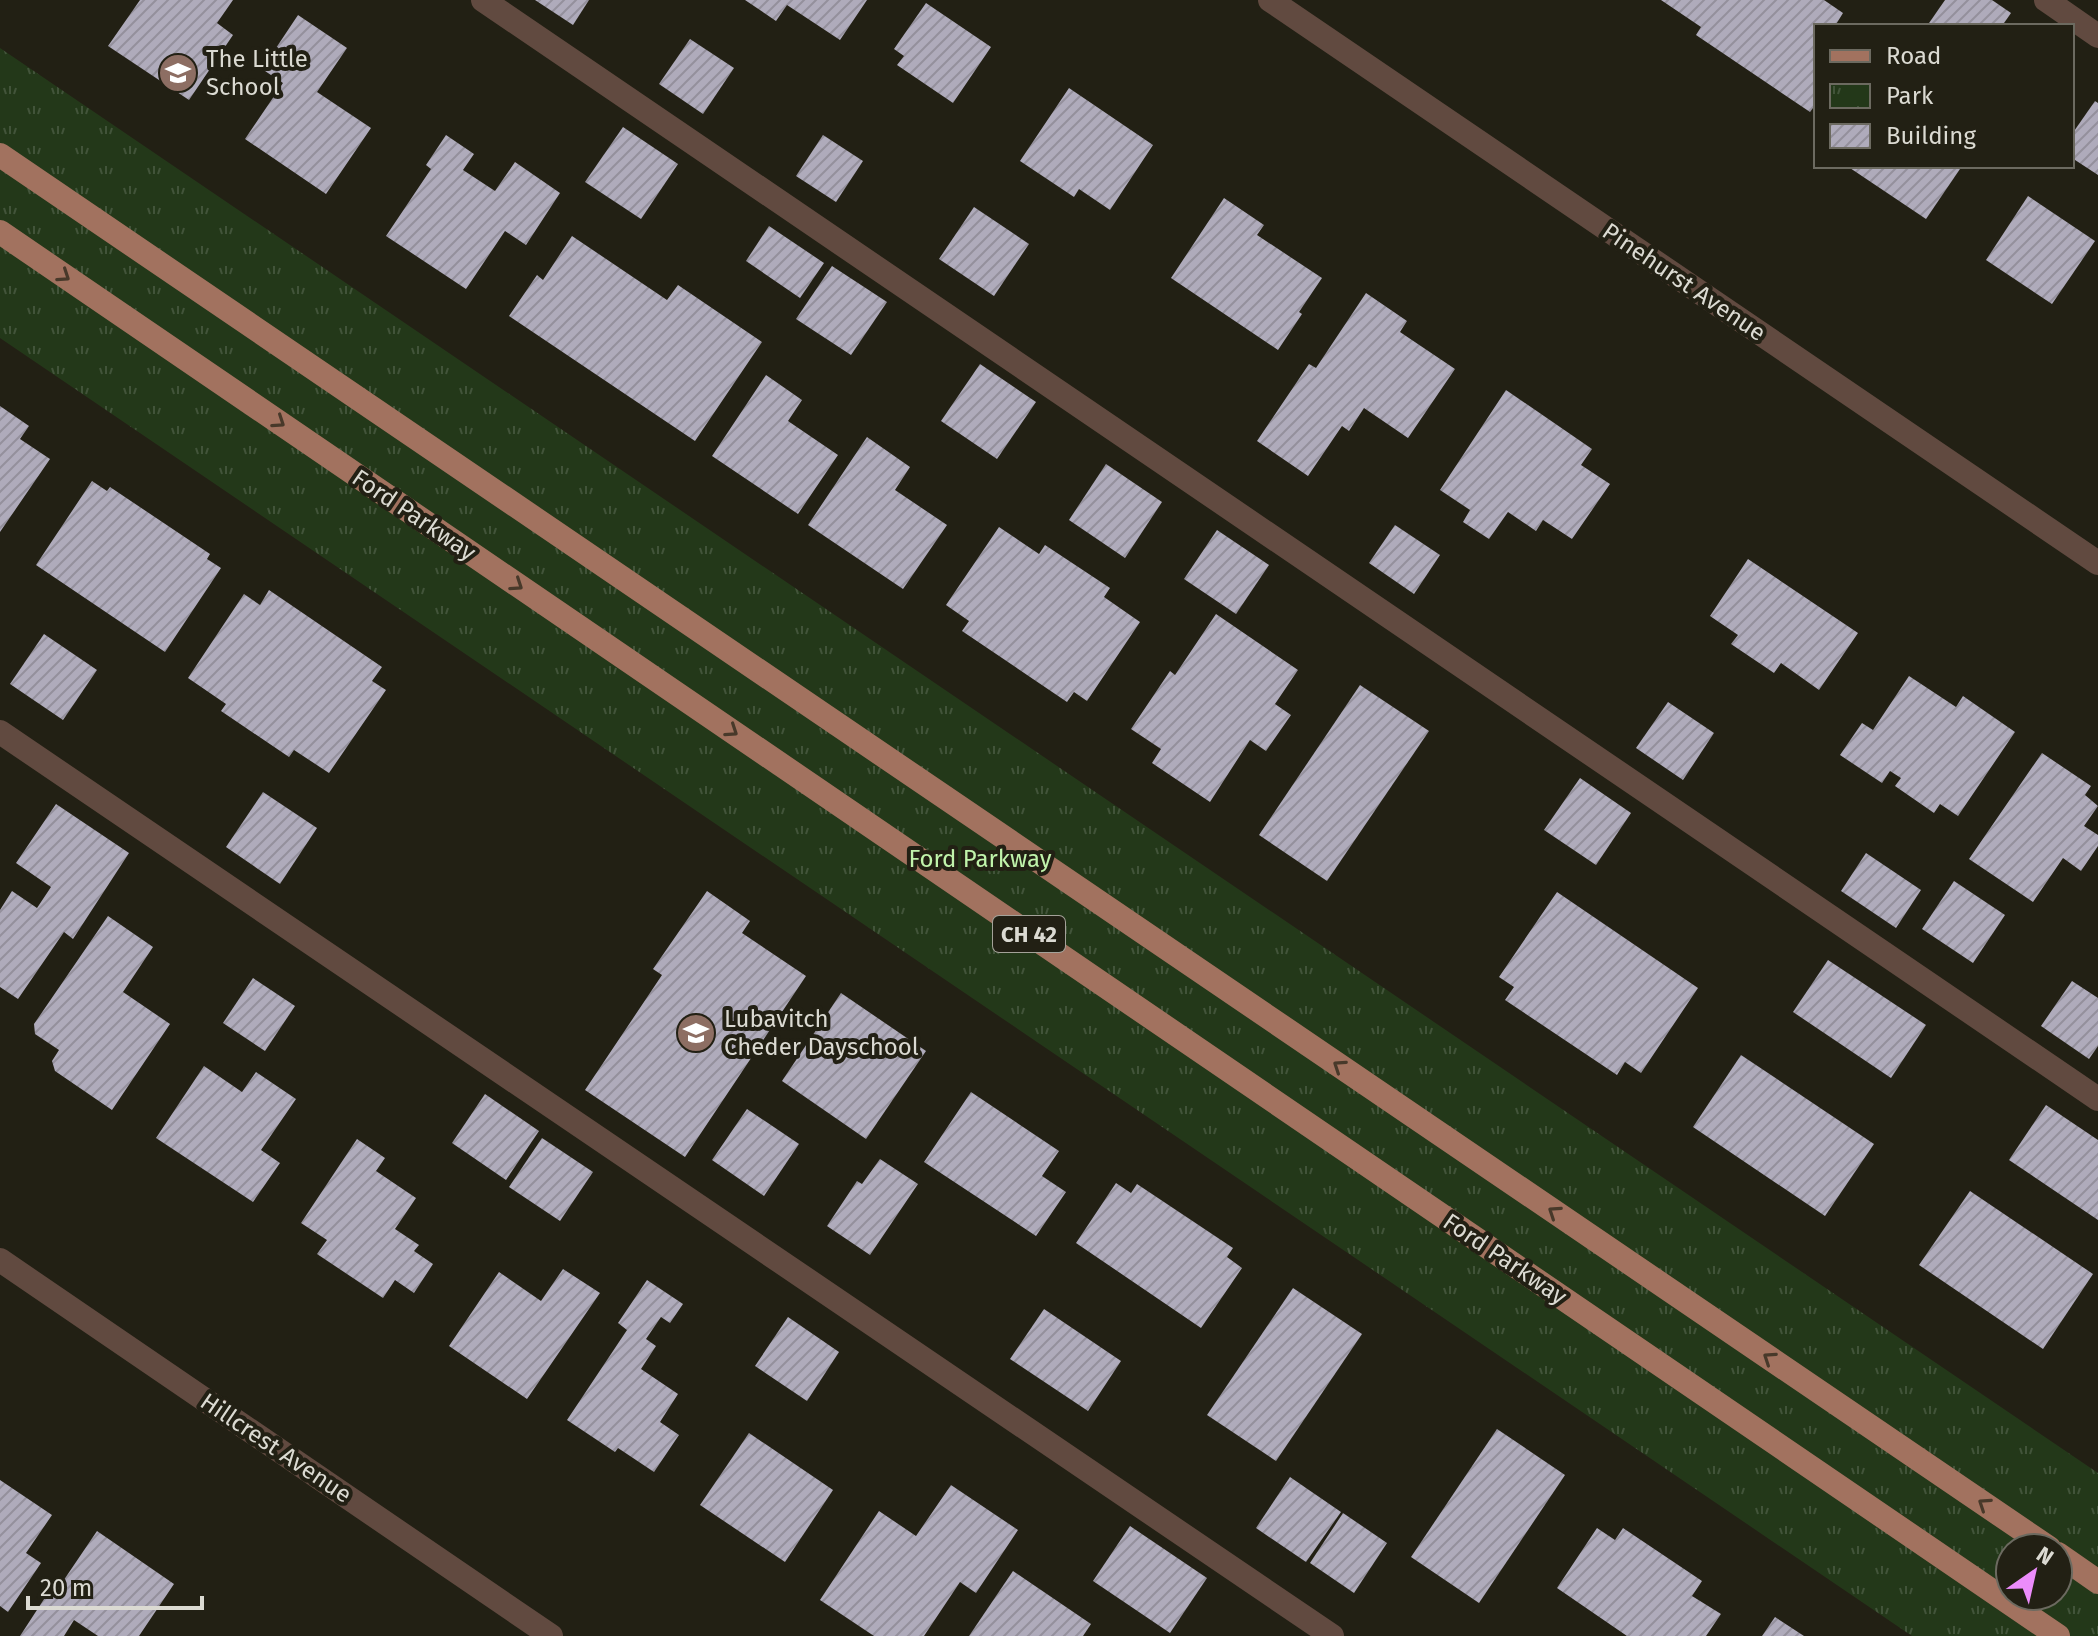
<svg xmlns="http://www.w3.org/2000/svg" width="2098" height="1636" viewBox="0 0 2098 1636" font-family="'Fira Sans',sans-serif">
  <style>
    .park { fill: url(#park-tufts); fill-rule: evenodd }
    .building { fill: url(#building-hatch) }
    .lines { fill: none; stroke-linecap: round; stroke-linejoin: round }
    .minor { stroke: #614a40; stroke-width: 24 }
    .major { stroke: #a2725f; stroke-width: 24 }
    .oneway { stroke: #48392a }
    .labels { text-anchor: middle; stroke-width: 8; stroke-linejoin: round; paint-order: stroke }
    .shield { fill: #222014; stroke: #a4a299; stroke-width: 2 }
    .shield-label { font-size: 22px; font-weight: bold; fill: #dbdad2 }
    .poi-label { font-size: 24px; fill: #dbdad2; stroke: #222014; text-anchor: start }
    .street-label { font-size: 24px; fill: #dbdad2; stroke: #222014 }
    .park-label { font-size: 24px; fill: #c0f3ab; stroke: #222014 }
  </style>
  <defs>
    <pattern id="park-tufts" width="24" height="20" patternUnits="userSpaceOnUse" patternTransform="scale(2)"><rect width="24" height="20" fill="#233819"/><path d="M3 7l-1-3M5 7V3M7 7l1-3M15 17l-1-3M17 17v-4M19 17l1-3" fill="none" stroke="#42543a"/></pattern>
    <pattern id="building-hatch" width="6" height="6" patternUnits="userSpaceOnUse" patternTransform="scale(2)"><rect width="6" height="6" fill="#afabbb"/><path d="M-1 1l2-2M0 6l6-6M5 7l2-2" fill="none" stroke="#94909c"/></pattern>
  </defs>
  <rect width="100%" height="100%" fill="#222014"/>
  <path class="park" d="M0,48L2098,1473V1636H1912L0,338ZM2010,1548H2058V1596H2010Z"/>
  <g class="building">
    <polygon points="140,0 233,0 217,23 233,35 189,100 108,46"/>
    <polygon points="535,0 589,0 573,25"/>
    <polygon points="745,0 867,0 840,40 787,5 776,21"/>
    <polygon points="1661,0 1824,0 1843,13 1835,26 1816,26 1816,104 1810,112 1696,35 1701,27"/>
    <polygon points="1945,0 1992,0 2011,13 2002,26 1927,26"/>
    <polygon points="926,3 991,47 953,103 897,65 904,56 894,49"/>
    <polygon points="298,15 347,48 317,92 371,128 326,194 245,139 283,83 262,69"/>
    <polygon points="690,39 734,68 703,114 659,84"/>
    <polygon points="1069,88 1153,145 1110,210 1079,189 1074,197 1020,161"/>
    <polygon points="2095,101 2098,103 2098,175 2072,158 2072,134"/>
    <polygon points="623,127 678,164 641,219 585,182"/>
    <polygon points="446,135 474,154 463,170 495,191 515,162 560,193 526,245 505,231 466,289 386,236 431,169 426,165"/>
    <polygon points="823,135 863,161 836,202 796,176"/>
    <polygon points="1847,166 1962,166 1926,219"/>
    <polygon points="2028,196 2095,241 2052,304 1986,260"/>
    <polygon points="1224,198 1264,225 1257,235 1322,278 1299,312 1302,314 1278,350 1171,278"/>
    <polygon points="974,207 1029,244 994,296 939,259"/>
    <polygon points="769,226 824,263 800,298 746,261"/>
    <polygon points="572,236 667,300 678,285 762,342 695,441 509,316 537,275 543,280"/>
    <polygon points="832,266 887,302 851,355 796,319"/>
    <polygon points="1366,293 1407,321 1400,332 1455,369 1408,438 1364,408 1349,431 1342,426 1308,476 1257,441 1309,364 1316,368"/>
    <polygon points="980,364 1036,402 997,459 941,421"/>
    <polygon points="766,375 802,400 788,421 838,455 798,514 712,456"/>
    <polygon points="1506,390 1592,449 1581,465 1610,484 1572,539 1543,520 1536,531 1508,512 1489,539 1463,522 1470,510 1440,490"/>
    <polygon points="0,406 29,426 20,439 50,459 0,532"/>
    <polygon points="867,437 910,467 895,490 947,525 903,589 808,525"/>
    <polygon points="1106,464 1162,502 1125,558 1069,520"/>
    <polygon points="92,481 107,491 110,487 210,554 207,559 221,568 165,652 36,565"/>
    <polygon points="1395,525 1440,555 1414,594 1369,563"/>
    <polygon points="999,527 1039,554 1045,545 1110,588 1104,597 1140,622 1087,701 1074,692 1067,702 962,631 969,621 946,605"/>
    <polygon points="1217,530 1269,565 1236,614 1184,579"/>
    <polygon points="1748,559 1858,633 1819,690 1781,663 1774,673 1731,644 1738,635 1710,616"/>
    <polygon points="269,590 382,667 372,681 386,690 329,773 294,750 289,757 221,711 226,704 188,678 244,594 260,605"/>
    <polygon points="1216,614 1298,670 1275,704 1291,715 1266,751 1250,740 1210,802 1152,763 1161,749 1131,729 1170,671 1175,675"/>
    <polygon points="44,634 97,670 63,720 10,684"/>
    <polygon points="1909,676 1956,707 1963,696 2015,732 1958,816 1940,804 1934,813 1895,786 1901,778 1890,771 1882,783 1840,755 1862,723 1873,730"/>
    <polygon points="1360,685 1429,731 1327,881 1259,835"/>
    <polygon points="1668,702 1714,733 1683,780 1636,748"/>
    <polygon points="2042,753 2091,786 2085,795 2098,806 2084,826 2098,835 2098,846 2081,871 2063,858 2033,902 1969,859"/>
    <polygon points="1580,778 1631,813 1596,865 1544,830"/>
    <polygon points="263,792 317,828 280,884 226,847"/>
    <polygon points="56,804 129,853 73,939 64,932 18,999 0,987 0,910 12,891 37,908 51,887 16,863"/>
    <polygon points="1866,853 1921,890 1896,928 1841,891"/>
    <polygon points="1954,881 2005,915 1973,963 1922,929"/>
    <polygon points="707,891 750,921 742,933 806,976 685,1157 585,1090 662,975 653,969"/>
    <polygon points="1557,892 1698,988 1641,1073 1625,1062 1617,1075 1505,1000 1514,987 1499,977"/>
    <polygon points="108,916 153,947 123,992 170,1024 112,1110 55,1071 52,1061 59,1050 35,1034 34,1024"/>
    <polygon points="1828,960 1926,1025 1891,1078 1793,1012"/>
    <polygon points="253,978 295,1006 265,1051 223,1023"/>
    <polygon points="2072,981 2098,998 2098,1046 2089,1059 2041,1026"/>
    <polygon points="841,993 926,1051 866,1139 782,1081"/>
    <polygon points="1741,1055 1874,1144 1825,1216 1693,1127"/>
    <polygon points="204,1066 242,1092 256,1072 296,1099 261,1150 280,1163 253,1202 156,1138"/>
    <polygon points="971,1092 1059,1151 1042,1176 1066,1192 1036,1236 924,1162"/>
    <polygon points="485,1094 539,1131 506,1180 452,1143"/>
    <polygon points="2046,1105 2098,1140 2098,1220 2009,1160"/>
    <polygon points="747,1109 799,1144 764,1196 712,1160"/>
    <polygon points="542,1138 593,1172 560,1221 509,1187"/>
    <polygon points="357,1139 385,1158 376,1171 416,1198 395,1229 419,1245 414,1251 433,1264 414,1293 395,1280 383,1298 317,1254 327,1240 301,1223"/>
    <polygon points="880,1159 918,1184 870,1255 827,1226 857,1181 862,1184"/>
    <polygon points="1116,1183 1131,1193 1137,1184 1233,1248 1227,1257 1242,1268 1201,1328 1076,1243"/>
    <polygon points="1970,1191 2093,1274 2043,1349 1919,1265"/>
    <polygon points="563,1269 600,1293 527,1399 449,1346 499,1272 541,1301"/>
    <polygon points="647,1280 683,1304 670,1323 661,1317 646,1339 656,1346 641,1369 678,1394 660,1422 679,1435 654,1472 618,1448 615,1452 567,1420 627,1330 618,1323"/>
    <polygon points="1293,1288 1362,1334 1276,1461 1207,1415"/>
    <polygon points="1044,1309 1121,1361 1088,1411 1010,1359"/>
    <polygon points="788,1317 839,1352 807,1401 755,1366"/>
    <polygon points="1497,1429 1565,1475 1479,1603 1411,1557"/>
    <polygon points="749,1433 833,1490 785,1562 700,1505"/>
    <polygon points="1290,1477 1341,1512 1306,1562 1256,1528"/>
    <polygon points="0,1480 52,1515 26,1553 41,1563 8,1612 0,1606"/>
    <polygon points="951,1485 1018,1530 976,1593 960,1582 924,1636 874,1636 820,1600 879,1511 916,1536"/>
    <polygon points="1343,1513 1387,1543 1354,1593 1310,1563"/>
    <polygon points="1130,1526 1207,1578 1170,1633 1093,1581"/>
    <polygon points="1597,1528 1615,1540 1623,1528 1702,1581 1692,1596 1721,1614 1706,1636 1627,1636 1557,1588"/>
    <polygon points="97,1531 174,1584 139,1636 98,1636 74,1620 64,1636 20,1636 48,1593 53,1596"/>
    <polygon points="1013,1571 1091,1624 1083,1636 969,1636"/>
    <polygon points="1775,1617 1804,1636 1762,1636"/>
  </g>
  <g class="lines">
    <g class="minor">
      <polyline points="483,0 2098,1099"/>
      <polyline points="1270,0 2098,563"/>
      <polyline points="2046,0 2098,36"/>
      <polyline points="0,732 1332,1636"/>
      <polyline points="0,1260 551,1636"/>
    </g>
    <g class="major">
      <polyline points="0,155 2049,1548"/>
      <polyline points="0,232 2058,1636"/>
      <polyline points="2058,1554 2098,1582"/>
    </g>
  </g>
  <defs><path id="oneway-chevron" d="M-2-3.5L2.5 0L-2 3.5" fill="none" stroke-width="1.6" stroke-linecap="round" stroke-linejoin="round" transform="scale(2)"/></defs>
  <g class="oneway">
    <use href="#oneway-chevron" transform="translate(64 276) rotate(34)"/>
    <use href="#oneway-chevron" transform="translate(279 422) rotate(34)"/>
    <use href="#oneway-chevron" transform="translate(517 585) rotate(34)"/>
    <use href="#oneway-chevron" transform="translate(732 731) rotate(34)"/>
    <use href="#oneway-chevron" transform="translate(1339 1066) rotate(-146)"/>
    <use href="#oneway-chevron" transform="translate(1554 1212) rotate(-146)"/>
    <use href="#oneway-chevron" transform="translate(1769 1358) rotate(-146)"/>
    <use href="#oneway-chevron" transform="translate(1984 1504) rotate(-146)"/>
  </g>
  <defs>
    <g id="school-disc" transform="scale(2)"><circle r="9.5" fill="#8d6e63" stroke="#222014"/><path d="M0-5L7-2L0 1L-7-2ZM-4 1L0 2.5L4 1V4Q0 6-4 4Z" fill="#fff"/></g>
  </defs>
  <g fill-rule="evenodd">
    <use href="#school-disc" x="178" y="73"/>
    <use href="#school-disc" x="696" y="1033"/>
  </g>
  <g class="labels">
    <rect class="shield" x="993" y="916" width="72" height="36" rx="6"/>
    <g class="shield-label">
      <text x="1029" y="942">CH 42</text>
    </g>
    <g class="poi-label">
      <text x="206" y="67">The Little<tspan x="206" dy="28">School</tspan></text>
      <text x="724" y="1027">Lubavitch<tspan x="724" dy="28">Cheder Dayschool</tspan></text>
    </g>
    <g class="street-label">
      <text transform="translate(1684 282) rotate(34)" y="8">Pinehurst Avenue</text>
      <text transform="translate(414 515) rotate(34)" y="8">Ford Parkway</text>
      <text transform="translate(1505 1259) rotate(34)" y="8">Ford Parkway</text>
      <text transform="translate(276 1448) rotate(34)" y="8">Hillcrest Avenue</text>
    </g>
    <g class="park-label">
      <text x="980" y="867">Ford Parkway</text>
    </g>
  </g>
  <rect x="1814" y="24" width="260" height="144" fill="#222014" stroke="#6c6a60" stroke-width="2"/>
  <rect x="1830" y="50" width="40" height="12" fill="#a2725f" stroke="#6c6a60" stroke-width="2"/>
  <text x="1886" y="64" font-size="24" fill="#dbdad2">Road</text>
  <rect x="1830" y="84" width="40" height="24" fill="url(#park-tufts)" stroke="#6c6a60" stroke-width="2"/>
  <text x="1886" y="104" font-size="24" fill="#dbdad2">Park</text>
  <rect x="1830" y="124" width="40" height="24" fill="url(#building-hatch)" stroke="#6c6a60" stroke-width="2"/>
  <text x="1886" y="144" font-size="24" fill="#dbdad2">Building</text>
  <g transform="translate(2034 1572) rotate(34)"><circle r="38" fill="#222014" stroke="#6c6a60" stroke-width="2"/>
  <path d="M0-6L14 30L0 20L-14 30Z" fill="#ec8cfb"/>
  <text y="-12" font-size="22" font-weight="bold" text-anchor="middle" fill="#dbdad2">N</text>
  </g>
  <path d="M28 1596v12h174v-12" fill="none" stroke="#dbdad2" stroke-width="4"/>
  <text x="40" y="1596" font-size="24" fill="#dbdad2" stroke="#222014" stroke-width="6" paint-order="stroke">20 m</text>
</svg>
